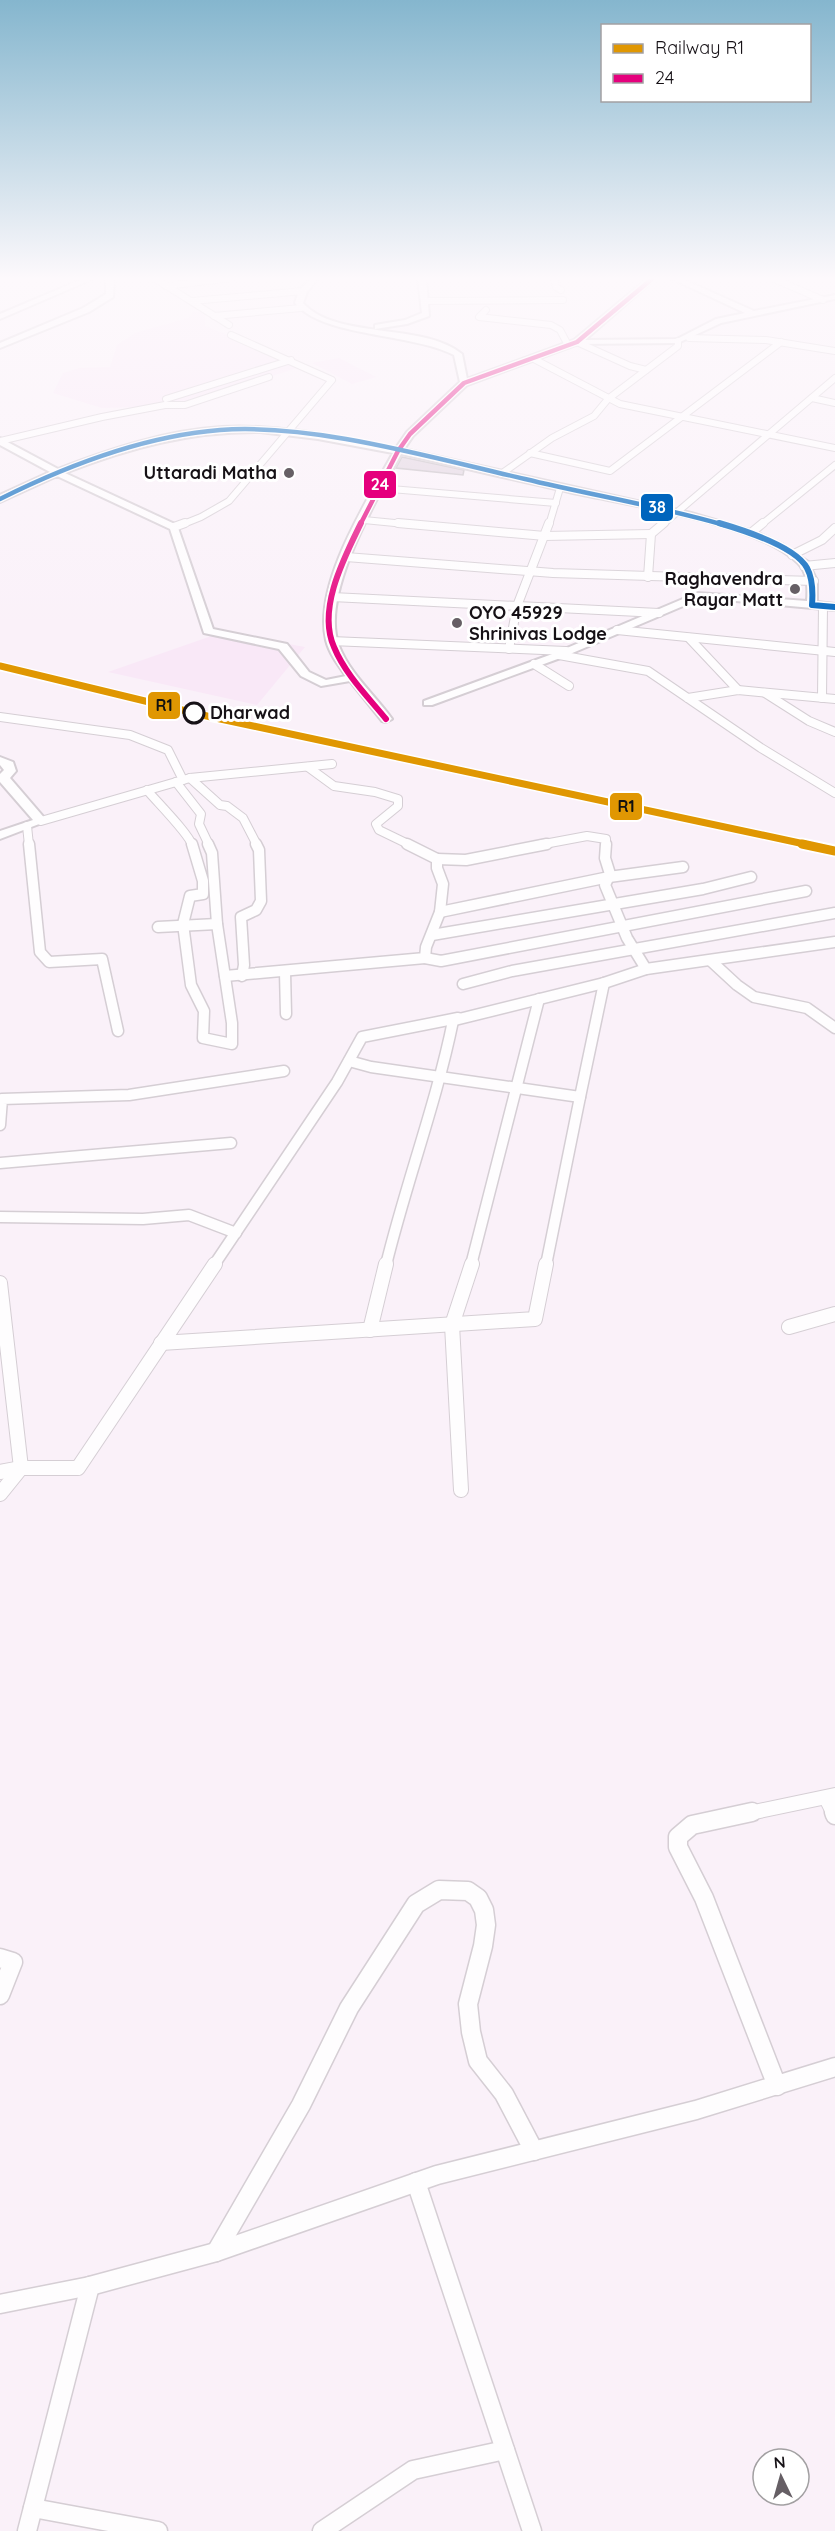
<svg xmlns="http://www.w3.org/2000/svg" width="835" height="2531" viewBox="0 0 835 2531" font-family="Quicksand,sans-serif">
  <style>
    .built { fill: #f9e8f7 }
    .building { fill: #e1d4e0; stroke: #c5bec4; stroke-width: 1.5 }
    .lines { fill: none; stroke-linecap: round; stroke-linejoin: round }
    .street-far4-casing { stroke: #d5ced4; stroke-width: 8 }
    .street-far3-casing { stroke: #d5ced4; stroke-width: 10 }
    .street-far2-casing { stroke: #d5ced4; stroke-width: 13 }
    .street-far1-casing { stroke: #d5ced4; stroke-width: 16 }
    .street-casing { stroke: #d5ced4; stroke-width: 21 }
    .secondary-casing { stroke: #d5ced4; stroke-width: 4 }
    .street-far4 { stroke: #fefdfe; stroke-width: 6 }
    .street-far3 { stroke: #fefdfe; stroke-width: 8 }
    .street-far2 { stroke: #fefdfe; stroke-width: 10 }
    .street-far1 { stroke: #fefdfe; stroke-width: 14 }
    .street { stroke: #fefdfe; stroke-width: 18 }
    .secondary { fill: #fefdfe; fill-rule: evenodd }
    .rail-far1-casing { stroke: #d1ced1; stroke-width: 4.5 }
    .rail-casing { stroke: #d1ced1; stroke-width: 6 }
    .rail-far1 { stroke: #fff; stroke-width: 3; stroke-dasharray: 9; stroke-linecap: butt }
    .rail { stroke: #fff; stroke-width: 4; stroke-dasharray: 12; stroke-linecap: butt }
    .bus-1-far1-casing { stroke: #fff; stroke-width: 7 }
    .bus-1-casing { stroke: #fff; stroke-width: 9 }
    .bus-2-far1-casing { stroke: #fff; stroke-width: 7 }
    .bus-2-casing { stroke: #fff; stroke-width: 9 }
    .bus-1-far1 { stroke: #e5007d; stroke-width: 4.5 }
    .bus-1 { stroke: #e5007d; stroke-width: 6 }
    .bus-2-far1 { stroke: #0065bd; stroke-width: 4.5 }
    .bus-2 { stroke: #0065bd; stroke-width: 6 }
    .rail-1-far1-casing { stroke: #fff; stroke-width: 10 }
    .rail-1-casing { stroke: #fff; stroke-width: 13 }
    .rail-1-far1 { stroke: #e09702; stroke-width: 7 }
    .rail-1 { stroke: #e09702; stroke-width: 9 }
    .poi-dot { fill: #665f65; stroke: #fff; stroke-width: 2 }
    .stop-dot { fill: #fff; stroke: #161116; stroke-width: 3 }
    .labels { text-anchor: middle; stroke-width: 6; stroke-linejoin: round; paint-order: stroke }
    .far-poi-label { font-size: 18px; font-weight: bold; fill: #161116; stroke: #fff; text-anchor: end }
    .far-stop-label { font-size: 18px; font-weight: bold; fill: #161116; stroke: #fff; text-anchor: start }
    .line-badge { stroke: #fff; stroke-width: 2 }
    .badge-label { font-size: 16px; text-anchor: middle; font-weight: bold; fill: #fff }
    .pale-badge-label { font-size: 16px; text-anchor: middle; font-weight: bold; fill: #111 }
  </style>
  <rect width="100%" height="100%" fill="#faf1f9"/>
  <g class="built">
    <polygon points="193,312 205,313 205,326 306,365 181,406 102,408 53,393 63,373 80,368 110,367 117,345 135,333 188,318"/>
    <polygon points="339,358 376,377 352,384 312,363"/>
    <polygon points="223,632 305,647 257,705 108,672"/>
  </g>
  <polygon class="building" points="402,457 464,470 463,475 396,468"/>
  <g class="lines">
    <g class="street-far4-casing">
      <g id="street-far4">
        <polyline points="154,278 229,325"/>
        <polyline points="554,278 556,287 561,290"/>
        <polyline points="772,278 823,300"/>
        <polyline points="166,286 232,278"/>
        <polyline points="192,301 303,291"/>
        <polyline points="424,301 563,300"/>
        <polyline points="486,310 479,317 551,325 560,330 568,345"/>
        <polyline points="214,316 301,308"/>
        <polyline points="689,338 766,340 835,351"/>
        <polyline points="577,342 630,366 646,370"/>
        <polyline points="534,359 620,404 835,448"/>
        <polyline points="812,398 835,403"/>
        <polyline points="166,399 291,360"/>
        <polyline points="0,441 102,417 165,405 185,405 269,377"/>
        <polyline points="530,453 610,471 781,342"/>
        <polyline points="501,474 552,438 594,416 608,399 678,346 678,341"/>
        <polyline points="379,488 556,503"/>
        <polyline points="364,520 415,525"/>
        <polyline points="181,525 201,517 229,501 332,380 231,335"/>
        <polyline points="549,525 560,488"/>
        <polyline points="662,525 835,378"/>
        <polyline points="761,525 835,465"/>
      </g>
    </g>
    <g class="street-far3-casing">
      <g id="street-far3">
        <polyline points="398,523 545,536 651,534"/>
        <polyline points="174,527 185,523"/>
        <polyline points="752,532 763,523"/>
        <polyline points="792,555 822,540 835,528"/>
        <polyline points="346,557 553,573 814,581"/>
        <polyline points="804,566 835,563"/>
        <polyline points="648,577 651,534 664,523"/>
        <polyline points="332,597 659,613"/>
        <polyline points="617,630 835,652"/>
        <polyline points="689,638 738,690"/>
        <polyline points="331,641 566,651"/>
        <polyline points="509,649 517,606 549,523"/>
        <polyline points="559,655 648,671 761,748 835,793"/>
        <polyline points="534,664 569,686"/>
        <polyline points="765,693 809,721 835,732"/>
        <polyline points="688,698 738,690 835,699"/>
        <polyline points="822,698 823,606"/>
        <polyline points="0,717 130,735 168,750 183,780"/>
        <polyline points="308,767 334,786 375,792 398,799 398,806 376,824 379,830 410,845"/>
        <polyline points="190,778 220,805 227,806 243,818 257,845"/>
        <polyline points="176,782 201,814 199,824 209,845"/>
        <path d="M147,790C157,802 189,834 192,845"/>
        <polyline points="41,821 190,778 332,764"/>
        <polyline points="27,826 29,845"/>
        <polyline points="539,845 587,836 606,839 606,845"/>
      </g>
    </g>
    <g class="street-far2-casing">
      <g id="street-far2">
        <polyline points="29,844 40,952 49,962 102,959 118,1031"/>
        <polyline points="192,844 203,881 203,894 190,896 183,924 191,985 204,1011 203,1038 232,1044 232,1023 217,924 212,853 208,844"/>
        <polyline points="606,844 605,858 610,874 605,885 627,938 646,969"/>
        <polyline points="437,859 466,860 547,844"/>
        <polyline points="440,912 609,877 683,867"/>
        <polyline points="158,927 217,924"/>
        <polyline points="432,935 703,889 751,877"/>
        <polyline points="425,958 441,961 806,891"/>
        <polyline points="711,961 737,985 754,997 807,1008 835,1028"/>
        <polyline points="285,972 286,1014"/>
        <polyline points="225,976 425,958 426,947 440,912 443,884 437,868 437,859 407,844"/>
        <polyline points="242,976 244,965 241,917 256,910 261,901 259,850 256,844"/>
        <polyline points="463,984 512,971 835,913"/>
        <polyline points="455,1020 604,983 646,969 835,942"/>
        <polyline points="349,1061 371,1067 580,1097 604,983"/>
        <polyline points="0,1125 2,1099 129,1095 284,1071"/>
        <polyline points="0,1163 231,1143"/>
        <polyline points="0,1217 143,1219 189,1215 236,1233"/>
        <polyline points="214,1265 337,1082 362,1037 458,1018"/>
        <path d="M386,1265C406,1183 436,1104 453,1021"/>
        <polyline points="471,1265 539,999"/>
        <polyline points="546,1265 580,1097"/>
      </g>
    </g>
    <g class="street-far1-casing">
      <g id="street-far1">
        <polyline points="0,1283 21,1468 0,1494"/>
        <polyline points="789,1327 835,1314"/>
        <polyline points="370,1330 386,1264"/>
        <polyline points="161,1343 535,1319 546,1264"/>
        <polyline points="0,1472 21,1468 78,1468 215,1264"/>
        <polyline points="461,1490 452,1325 472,1264"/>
        <polyline points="826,1798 834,1814"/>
        <polyline points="745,1814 835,1795"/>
      </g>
    </g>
    <g class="street-casing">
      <g id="street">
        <polyline points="752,1812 692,1825 678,1837 678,1847 704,1898 777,2086"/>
        <polyline points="834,1812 835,1815"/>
        <polyline points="0,1958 13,1962 0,1995"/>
        <polyline points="416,2182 532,2531"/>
        <polyline points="216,2252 301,2105 349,2008 416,1904 439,1890 468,1891 478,1898 484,1910 486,1925 483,1946 468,2004 471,2032 478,2061 504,2094 534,2151"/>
        <polyline points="0,2304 90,2286 216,2252 437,2175 696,2110 835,2067"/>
        <polyline points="33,2508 158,2531"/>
        <polyline points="27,2531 90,2286"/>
        <polyline points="322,2531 413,2470 505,2450"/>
      </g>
    </g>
    <g class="secondary-casing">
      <g id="secondary">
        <polygon points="85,278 95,278 0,319 0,314"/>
        <polygon points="106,278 114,278 113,297 89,312 0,348 0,343 83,308 106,294"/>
        <path d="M311,278H318L307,292L303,303C336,340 423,322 462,354L467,379L574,340L648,278H656L585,340L677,339L716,319L745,313L670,278H680L754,311L835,295V299L721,323L678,343L578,344L467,385L413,436L404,449L691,513L756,532L782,544L808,562L817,581V602L835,604V610L702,598L563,657L432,705H424V701L555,653L697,593L807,601C808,588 808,573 798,563C757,523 627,505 569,492C513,480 457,466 401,454C377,499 319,596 339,646C350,674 374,694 392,719L386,722L382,721L350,681L321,686L301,676L279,649L204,633L170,529L57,476L0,502V495L50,472L0,445V438L58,469C110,449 167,430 222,427C281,424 338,437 396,448L407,432L460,382L454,355C412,333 322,337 295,303L299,291ZM260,432L318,439L393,453C367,501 313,584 326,640C329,653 338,665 346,676L326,680L309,672L287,644L213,629L177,525L65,473C128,448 192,431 260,432Z"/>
        <polygon points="418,278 426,278 429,316 407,324 375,329 375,325 405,320 422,313"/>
        <polygon points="0,757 13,762 16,771 10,778 47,821 0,839 0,831 33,820 0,782 0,774 4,770 0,765"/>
      </g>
    </g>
    <use href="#street-far4" class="street-far4"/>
    <use href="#street-far3" class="street-far3"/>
    <use href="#street-far2" class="street-far2"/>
    <use href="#street-far1" class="street-far1"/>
    <use href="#street" class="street"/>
    <use href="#secondary" class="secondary"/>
    <g class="rail-far1-casing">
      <polyline id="rail-far1" points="0,666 211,717 809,845"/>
    </g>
    <g class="rail-casing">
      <polyline id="rail" points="802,844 835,851"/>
    </g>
    <use href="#rail-far1" class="rail-far1"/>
    <use href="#rail" class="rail"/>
    <g class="bus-1-far1-casing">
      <polyline id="bus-1-far1" points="360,525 398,451 410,434 464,383 577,342 653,278"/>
    </g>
    <g class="bus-1-casing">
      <path id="bus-1" d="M361,523C344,558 317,609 334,647C345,674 368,697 386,719"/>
    </g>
    <g class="bus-2-far1-casing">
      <path id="bus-2-far1" d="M0,499C68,465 144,436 220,430C314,423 433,458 525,479C591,495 659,506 724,525"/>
    </g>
    <g class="bus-2-casing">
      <path id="bus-2" d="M719,523C743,530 795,546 807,568C813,579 813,592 812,605L835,607"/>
    </g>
    <use href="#bus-1-far1" class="bus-1-far1"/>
    <use href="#bus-1" class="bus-1"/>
    <use href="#bus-2-far1" class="bus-2-far1"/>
    <use href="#bus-2" class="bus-2"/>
    <g class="rail-1-far1-casing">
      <polyline id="rail-1-far1" points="0,666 211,717 809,845"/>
    </g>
    <g class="rail-1-casing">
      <polyline id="rail-1" points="802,844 835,851"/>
    </g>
    <use href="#rail-1-far1" class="rail-1-far1"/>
    <use href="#rail-1" class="rail-1"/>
  </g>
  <linearGradient id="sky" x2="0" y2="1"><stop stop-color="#85b6ce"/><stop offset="0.44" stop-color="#fdf9fc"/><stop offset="1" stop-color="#fdf9fc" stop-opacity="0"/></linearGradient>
  <rect width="835" height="633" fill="url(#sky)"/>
  <g class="poi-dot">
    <circle cx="289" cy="473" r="6"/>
    <circle cx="795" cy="589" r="6"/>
    <circle cx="457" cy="623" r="6"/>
  </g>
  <circle class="stop-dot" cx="194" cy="713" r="10"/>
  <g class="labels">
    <g class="far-poi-label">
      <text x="277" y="479">Uttaradi Matha</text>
      <text x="783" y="585">Raghavendra<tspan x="783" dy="21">Rayar Matt</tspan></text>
      <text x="469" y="619" text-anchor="start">OYO 45929<tspan x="469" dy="21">Shrinivas Lodge</tspan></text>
    </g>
    <g class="far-stop-label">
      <text x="210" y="719">Dharwad</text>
    </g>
  </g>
  <g class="line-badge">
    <rect x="363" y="470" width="34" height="29" rx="6" fill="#e5007d"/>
    <rect x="640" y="493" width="34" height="29" rx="6" fill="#0065bd"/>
    <rect x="147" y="691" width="34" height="29" rx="6" fill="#e09702"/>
    <rect x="609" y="792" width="34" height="29" rx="6" fill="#e09702"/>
  </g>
  <g class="badge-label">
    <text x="380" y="490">24</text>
    <text x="657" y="513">38</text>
  </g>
  <g class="pale-badge-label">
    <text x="164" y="711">R1</text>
    <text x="626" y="812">R1</text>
  </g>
  <rect x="601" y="24" width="210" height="78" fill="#ffffff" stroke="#a2a0a2" stroke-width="1.5"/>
  <rect x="613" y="44" width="30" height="9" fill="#e09702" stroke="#a2a0a2" stroke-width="1.5"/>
  <text x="655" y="54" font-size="18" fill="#161116">Railway R1</text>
  <rect x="613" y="74" width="30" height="9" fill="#e5007d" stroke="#a2a0a2" stroke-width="1.5"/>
  <text x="655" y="84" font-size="18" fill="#161116">24</text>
  <g transform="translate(781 2477) rotate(355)"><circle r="28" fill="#ffffff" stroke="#a2a0a2" stroke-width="1.5"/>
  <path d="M0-4.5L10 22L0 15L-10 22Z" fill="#665f65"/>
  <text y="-9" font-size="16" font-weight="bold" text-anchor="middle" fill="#161116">N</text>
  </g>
</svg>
